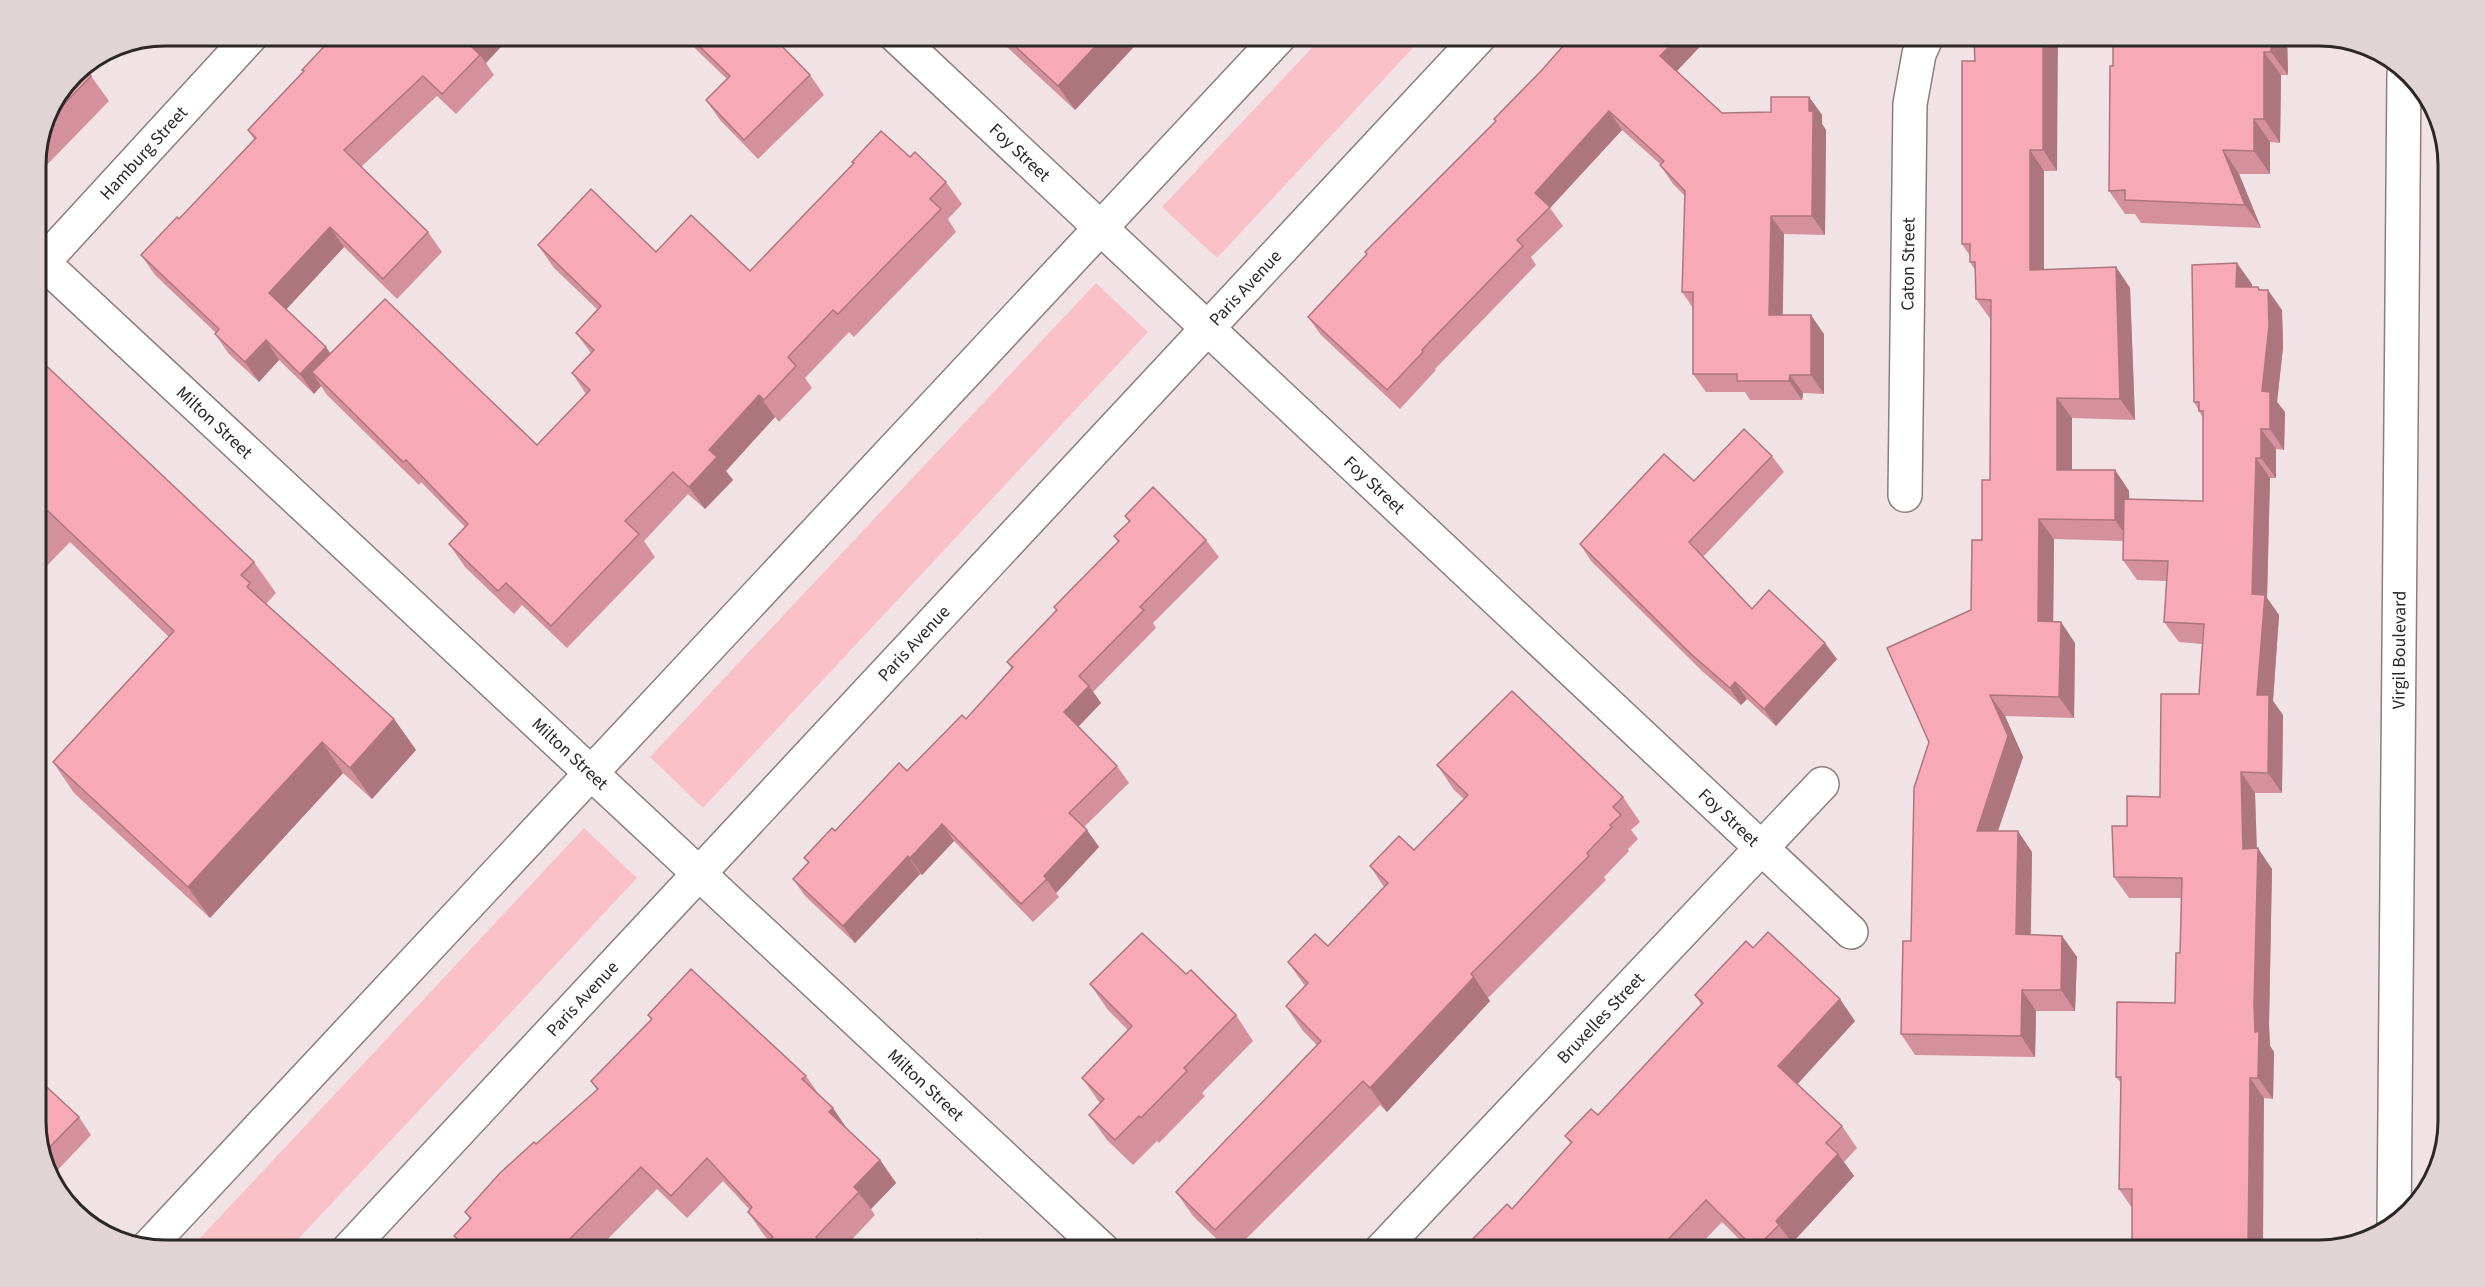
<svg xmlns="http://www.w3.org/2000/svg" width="2485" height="1287" viewBox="0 0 2485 1287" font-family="'Source Sans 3',sans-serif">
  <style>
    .green { fill: #fac0c8 }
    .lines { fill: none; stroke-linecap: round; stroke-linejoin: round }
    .minor-casing { stroke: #8a7e7f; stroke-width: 36 }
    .minor { stroke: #fff; stroke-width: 33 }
    .wall { fill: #d4919d }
    .shaded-wall { fill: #ad767f }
    .building { fill: #f7a9b6; stroke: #ad767f; stroke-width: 1.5 }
    .labels { text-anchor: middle; stroke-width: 4.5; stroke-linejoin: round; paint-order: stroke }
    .street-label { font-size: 18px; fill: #2c2728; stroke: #f1e3e5 }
    .rim { fill: none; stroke: #2c2728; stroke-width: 3 }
  </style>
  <rect width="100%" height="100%" fill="#f1e3e5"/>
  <g class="green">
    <polygon points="1323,36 1424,36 1217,258 1162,207"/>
    <polygon points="1096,283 1148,332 703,808 650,757"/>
    <polygon points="584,828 637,878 287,1251 188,1251"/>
  </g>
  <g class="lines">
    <g class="minor-casing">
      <g id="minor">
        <path id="s1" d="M896,36L1851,932"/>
        <path id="s2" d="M36,256L1104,1251"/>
        <path id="s3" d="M36,270L251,36"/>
        <path id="s4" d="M1905,495L1910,104L1919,54L1927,36"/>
        <path id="s5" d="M2394,1226L2404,74"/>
        <polyline points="148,1247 1280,36"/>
        <path id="s6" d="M347,1251L1480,36"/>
        <path id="s7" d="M1380,1251L1822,784"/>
      </g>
    </g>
    <use href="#minor" class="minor"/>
  </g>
  <g class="wall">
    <polygon points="511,36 486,63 494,75 456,114 437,96 361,167 428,232 442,252 397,299 344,247 286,309 331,354 537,445 586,394 572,373 591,353 576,333 598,310 554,268 538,245 656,252 750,271 910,157 946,182 962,204 948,219 956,232 854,337 849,332 805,378 812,388 779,422 775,417 726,471 733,480 705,509 688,494 644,541 655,557 567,648 522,605 514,614 465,567 449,544 465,527 421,482 419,485 327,395 321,386 314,394 279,360 259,382 229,354 215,334 216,333 155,275 141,255 179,219 254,139 248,130"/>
    <polygon points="682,36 772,36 810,75 824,95 758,159 720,120 706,100 727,79"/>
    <polygon points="995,36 1144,36 1075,110"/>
    <polygon points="1585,36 1710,36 1677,71 1722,113 1771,112 1809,97 1822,115 1822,124 1826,130 1825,235 1784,234 1783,315 1824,334 1824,394 1803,393 1802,400 1750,400 1745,392 1706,392 1693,374 1693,308 1682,292 1685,196 1673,184 1660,165 1660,164 1622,130 1550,208 1563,226 1531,257 1536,265 1435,369 1436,370 1400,409 1321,335 1308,317 1496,122 1494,119"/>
    <polygon points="2287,36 2288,75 2281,75 2280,143 2270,142 2270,174 2239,174 2261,228 2141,223 2135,214 2125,214 2109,191 2113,66"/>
    <polygon points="1988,41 2057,171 2044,171 2044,270 2116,267 2130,288 2135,420 2072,418 2072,470 2115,470 2129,491 2129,499 2203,501 2203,418 2194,402 2252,284 2252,287 2260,290 2282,310 2283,347 2277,402 2285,412 2284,450 2276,449 2276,478 2270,478 2267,598 2279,615 2273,701 2283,715 2282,793 2255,793 2257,848 2272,869 2269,1025 2270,1046 2274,1052 2273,1099 2264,1098 2132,1208 2119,1189 2121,1083 2116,1077 2175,1003 2180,953 2181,898 2129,898 2114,877 2127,826 2160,797 2199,694 2202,644 2179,642 2164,622 2167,581 2137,580 2123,560 2123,541 2054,539 2053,622 2075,643 2074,718 2005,716 2023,757 1998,831 2032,852 2031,935 2062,936 2077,957 2075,1011 2036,1011 2035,1057 1915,1055 1901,1034 1911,941 1971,610 1990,480 1991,320 1976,299 1975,270 1970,262 1970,256 1962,244 1975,61"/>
    <polygon points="91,76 109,101 40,172 36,169 36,158 46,116"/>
    <polygon points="36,356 254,562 276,593 266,604 394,719 416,750 372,799 343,773 210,918 74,793 53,762 169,637 70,542 36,577"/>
    <polygon points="1772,456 1784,472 1703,557 1752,609 1837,659 1776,726 1747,699 1741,705 1702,671 1591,561 1580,544 1694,481"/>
    <polygon points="1125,516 1206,540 1219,557 1153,623 1156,628 1093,692 1101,703 1078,727 1117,766 1129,783 1084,827 1099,847 1056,893 1059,897 1033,922 954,841 922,875 920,874 855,943 805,896 793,879 808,863 804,858 966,719 1012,669 1007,662 1056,610 1054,607 1118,542 1114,536 1129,522"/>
    <polygon points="1437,765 1623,797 1640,822 1631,830 1638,839 1628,849 1629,851 1604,877 1606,880 1488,998 1490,1001 1387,1112 1380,1105 1234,1251 1229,1251 1193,1216 1176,1192 1317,1045 1303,1031 1286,1006 1305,986 1288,962 1328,946 1384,887 1370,866 1414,850 1464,799 1454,790"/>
    <polygon points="1753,948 1855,1021 1797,1084 1842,1126 1857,1148 1844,1162 1854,1176 1792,1243 1795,1247 1791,1251 1751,1251 1722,1222 1694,1251 1461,1251 1512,1209 1571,1144 1565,1136 1598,1115 1701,1004 1695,995"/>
    <polygon points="1186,974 1236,1015 1253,1041 1202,1093 1205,1096 1159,1143 1157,1141 1133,1165 1107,1140 1089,1115 1100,1103 1082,1078 1128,1030 1108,1010 1090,984"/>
    <polygon points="648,1015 806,1076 820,1096 848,1131 880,1160 896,1183 871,1209 875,1215 841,1251 759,1251 769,1241 764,1235 748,1212 750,1210 723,1181 687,1218 657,1189 596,1251 453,1251 460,1244 454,1236 470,1219 465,1212 536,1144 597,1090 591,1081 651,1019"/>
    <polygon points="79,1117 91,1135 53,1175 51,1173 36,1130"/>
  </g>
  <g class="shaded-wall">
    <polygon points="478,36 511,36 486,63 480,55 470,45"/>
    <polygon points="1105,36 1144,36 1075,110 1058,86"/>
    <polygon points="1680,36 1710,36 1673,75 1660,56"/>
    <polygon points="2043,36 2058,36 2057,171 2043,150"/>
    <polygon points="2271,36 2287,36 2288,75 2271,52"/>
    <polygon points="2264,52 2281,75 2280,143 2264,119"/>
    <polygon points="1809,97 1822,115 1822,124 1826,130 1825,235 1812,216 1809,111"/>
    <polygon points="1609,111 1622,130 1550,208 1535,193"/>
    <polygon points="2254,119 2270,142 2270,174 2254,151"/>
    <polygon points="2030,150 2044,171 2044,291 2030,270"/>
    <polygon points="2223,150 2239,174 2261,228 2245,205"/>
    <polygon points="1771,216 1784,234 1782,333 1769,315"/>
    <polygon points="330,227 344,247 283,313 269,293"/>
    <polygon points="2237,263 2252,284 2251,308 2236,287"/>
    <polygon points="2116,267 2130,288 2135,420 2120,399"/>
    <polygon points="2258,287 2268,301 2268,290 2282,310 2283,347 2277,402 2285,412 2284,450 2270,429 2262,391"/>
    <polygon points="1811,315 1824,334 1824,394 1811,375"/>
    <polygon points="266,340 279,360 259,382 245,362"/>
    <polygon points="326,347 340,367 312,372 321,386 314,394 300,374"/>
    <polygon points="1790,375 1803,393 1802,400 1789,381"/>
    <polygon points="759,395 775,417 726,471 733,480 705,509 689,487 709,450"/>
    <polygon points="2057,398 2072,418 2072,490 2057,470"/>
    <polygon points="2261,429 2276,449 2276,478 2261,458"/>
    <polygon points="2256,458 2270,478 2267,598 2279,615 2273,701 2283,715 2282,793 2268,773 2257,695 2252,594"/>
    <polygon points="2115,470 2129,491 2130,541 2115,520"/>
    <polygon points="2039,519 2054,539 2053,642 2038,621"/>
    <polygon points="2061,622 2075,643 2074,718 2059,697"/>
    <polygon points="1825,643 1837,659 1776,726 1764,709"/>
    <polygon points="1735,682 1747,699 1741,705 1730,688"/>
    <polygon points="1089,686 1101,703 1076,729 1064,712"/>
    <polygon points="1990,695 2005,716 2023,757 1991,851 1977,831"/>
    <polygon points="394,719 416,750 372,799 350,768"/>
    <polygon points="322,742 343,773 210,918 188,887"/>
    <polygon points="2241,772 2255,793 2257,866 2258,848 2272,869 2269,1025 2270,1046 2274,1052 2273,1099 2258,1078 2243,849"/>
    <polygon points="942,824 954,841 922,875 910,858"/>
    <polygon points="1087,830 1099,847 1056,893 1044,876"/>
    <polygon points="2018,831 2032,852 2030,955 2016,934"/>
    <polygon points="908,856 920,874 855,943 843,926"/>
    <polygon points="2062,936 2077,957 2075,1011 2061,990"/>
    <polygon points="1474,977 1490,1001 1387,1112 1370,1088"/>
    <polygon points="2022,990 2036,1011 2035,1057 2021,1036"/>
    <polygon points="1840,999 1855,1021 1794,1088 1778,1066"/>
    <polygon points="2250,1078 2264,1098 2263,1251 2248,1251"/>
    <polygon points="833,1108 848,1130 829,1112"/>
    <polygon points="1838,1154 1854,1176 1792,1243 1776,1221"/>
    <polygon points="880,1160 896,1183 871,1209 854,1187"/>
  </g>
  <g class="building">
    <polygon points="334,36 478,36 470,45 480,55 442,94 423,76 344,150 428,232 383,279 330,227 269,293 326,347 300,374 266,340 245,362 215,334 219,329 141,255 177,217 179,219 256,138 248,130 304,71 302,70"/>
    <polygon points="689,36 772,36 810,75 744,140 706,100 730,76"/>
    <polygon points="1004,36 1105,36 1058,86"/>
    <polygon points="1572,36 1579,36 1582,39 1585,36 1680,36 1660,56 1722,113 1771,112 1771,97 1809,97 1809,111 1813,111 1812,216 1771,216 1769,315 1811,315 1811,375 1790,375 1789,381 1737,381 1737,374 1693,374 1693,292 1682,292 1685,191 1660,165 1664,161 1609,111 1535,193 1550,207 1517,240 1523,246 1422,350 1423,352 1387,390 1308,317 1367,254 1365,252 1496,121 1494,119 1542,70"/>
    <polygon points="1988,36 2043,36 2043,150 2030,150 2030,270 2116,267 2120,399 2057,398 2057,470 2115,470 2115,520 2039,519 2038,621 2061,622 2059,697 1990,695 2008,736 1977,831 2018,831 2016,934 2062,936 2061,990 2022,990 2021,1036 1901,1034 1903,941 1911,941 1914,788 1929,742 1887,648 1971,610 1972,540 1982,540 1982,480 1990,480 1991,300 1976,299 1975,262 1970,262 1970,244 1962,244 1962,61 1975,61 1974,41 1988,41"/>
    <polygon points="2113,36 2271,36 2271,52 2264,52 2264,119 2254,119 2254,151 2223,150 2245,205 2125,200 2125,190 2109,191 2110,66 2113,66"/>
    <polygon points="83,68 91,76 44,125 46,116 74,74"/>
    <polygon points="881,131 910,157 915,152 946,182 930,199 941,209 838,314 833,310 788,357 796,366 764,400 759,395 709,450 717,457 689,487 673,472 625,521 639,534 551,626 506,583 498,591 449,544 468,524 406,460 403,462 312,372 385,299 537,445 590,390 572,373 594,350 576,333 601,306 538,245 591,189 656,252 691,215 750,271 854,163 852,162"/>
    <polygon points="2237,263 2236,287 2258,287 2259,290 2268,290 2269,326 2262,391 2270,392 2270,429 2261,429 2261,458 2256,458 2252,594 2265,595 2257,695 2269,695 2268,773 2241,772 2243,849 2258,848 2254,1004 2255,1032 2259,1031 2258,1078 2250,1078 2248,1251 2132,1251 2132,1189 2119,1189 2121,1077 2116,1077 2117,1002 2175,1003 2176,953 2180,953 2182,878 2114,877 2112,826 2127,826 2127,796 2160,797 2161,694 2199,694 2204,624 2164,622 2168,561 2123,560 2124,499 2203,501 2203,411 2199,411 2199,402 2194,402 2192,265"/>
    <polygon points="36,356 254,562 241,575 250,583 247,587 394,719 350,768 322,742 188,887 53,762 174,631 48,511 36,523"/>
    <polygon points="1744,429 1772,456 1689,542 1752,609 1769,590 1825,643 1764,709 1735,682 1730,688 1691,654 1580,544 1664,454 1694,481"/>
    <polygon points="1153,487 1206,540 1140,607 1144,610 1079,676 1089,686 1064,712 1117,766 1069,813 1087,830 1044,876 1047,879 1021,904 942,824 910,858 908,856 843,926 793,879 809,862 804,858 832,828 835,831 899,763 907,771 962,715 966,719 1013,667 1007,662 1057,610 1054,607 1119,541 1114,536 1130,521 1125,516"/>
    <polygon points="1512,691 1623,797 1613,807 1621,815 1610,825 1612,827 1587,853 1589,856 1471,974 1474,977 1370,1088 1363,1081 1215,1230 1176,1192 1321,1041 1286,1006 1308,983 1288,962 1315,934 1328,946 1388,883 1370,866 1399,836 1414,850 1468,795 1437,765"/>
    <polygon points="1768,932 1840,999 1778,1066 1842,1126 1826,1143 1838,1154 1776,1221 1779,1225 1755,1249 1706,1200 1658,1250 1655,1247 1651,1251 1461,1251 1507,1204 1512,1209 1572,1142 1565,1136 1591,1109 1598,1115 1703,1003 1695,995 1746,941 1753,948"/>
    <polygon points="1142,933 1186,974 1191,970 1236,1015 1184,1068 1187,1071 1141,1118 1139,1116 1115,1140 1089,1115 1104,1099 1082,1078 1132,1026 1090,984"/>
    <polygon points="691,969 806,1076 802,1079 833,1108 829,1112 880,1160 854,1187 859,1192 816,1237 829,1251 759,1251 773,1237 748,1212 752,1207 707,1158 671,1196 641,1167 560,1249 563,1251 453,1251 461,1242 454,1236 471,1218 465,1212 500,1173 534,1142 536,1144 598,1089 591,1081 652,1019 648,1015"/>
    <polygon points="36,1077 79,1117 44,1153 36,1130"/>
    <polygon points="977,1239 990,1251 961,1251 969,1243 970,1245"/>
  </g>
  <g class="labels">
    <g class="street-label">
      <text dy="6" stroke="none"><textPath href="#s1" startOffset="170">Foy Street</textPath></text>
      <text dy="6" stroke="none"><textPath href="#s3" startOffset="159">Hamburg Street</textPath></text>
      <text dy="6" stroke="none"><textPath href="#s4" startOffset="231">Caton Street</textPath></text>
      <text dy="6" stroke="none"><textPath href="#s6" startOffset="1317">Paris Avenue</textPath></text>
      <text dy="6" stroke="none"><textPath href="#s2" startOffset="244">Milton Street</textPath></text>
      <text dy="6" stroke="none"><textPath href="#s1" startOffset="656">Foy Street</textPath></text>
      <text dy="6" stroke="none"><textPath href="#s6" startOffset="831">Paris Avenue</textPath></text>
      <text dy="6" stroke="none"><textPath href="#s5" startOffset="576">Virgil Boulevard</textPath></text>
      <text dy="6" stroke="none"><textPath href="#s2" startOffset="730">Milton Street</textPath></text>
      <text dy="6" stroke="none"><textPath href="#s1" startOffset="1142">Foy Street</textPath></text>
      <text dy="6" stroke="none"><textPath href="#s6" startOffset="345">Paris Avenue</textPath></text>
      <text dy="6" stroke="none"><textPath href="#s7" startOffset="321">Bruxelles Street</textPath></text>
      <text dy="6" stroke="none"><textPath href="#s2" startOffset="1216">Milton Street</textPath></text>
    </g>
  </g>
  <path d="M0 0H2485V1287H0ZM165 46H2319A119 119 0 0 1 2438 165V1121A119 119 0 0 1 2319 1240H165A119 119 0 0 1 46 1121V165A119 119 0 0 1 165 46Z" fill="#e1d4d6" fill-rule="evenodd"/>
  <path class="rim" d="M165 46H2319A119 119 0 0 1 2438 165V1121A119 119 0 0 1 2319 1240H165A119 119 0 0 1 46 1121V165A119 119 0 0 1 165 46Z"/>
</svg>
